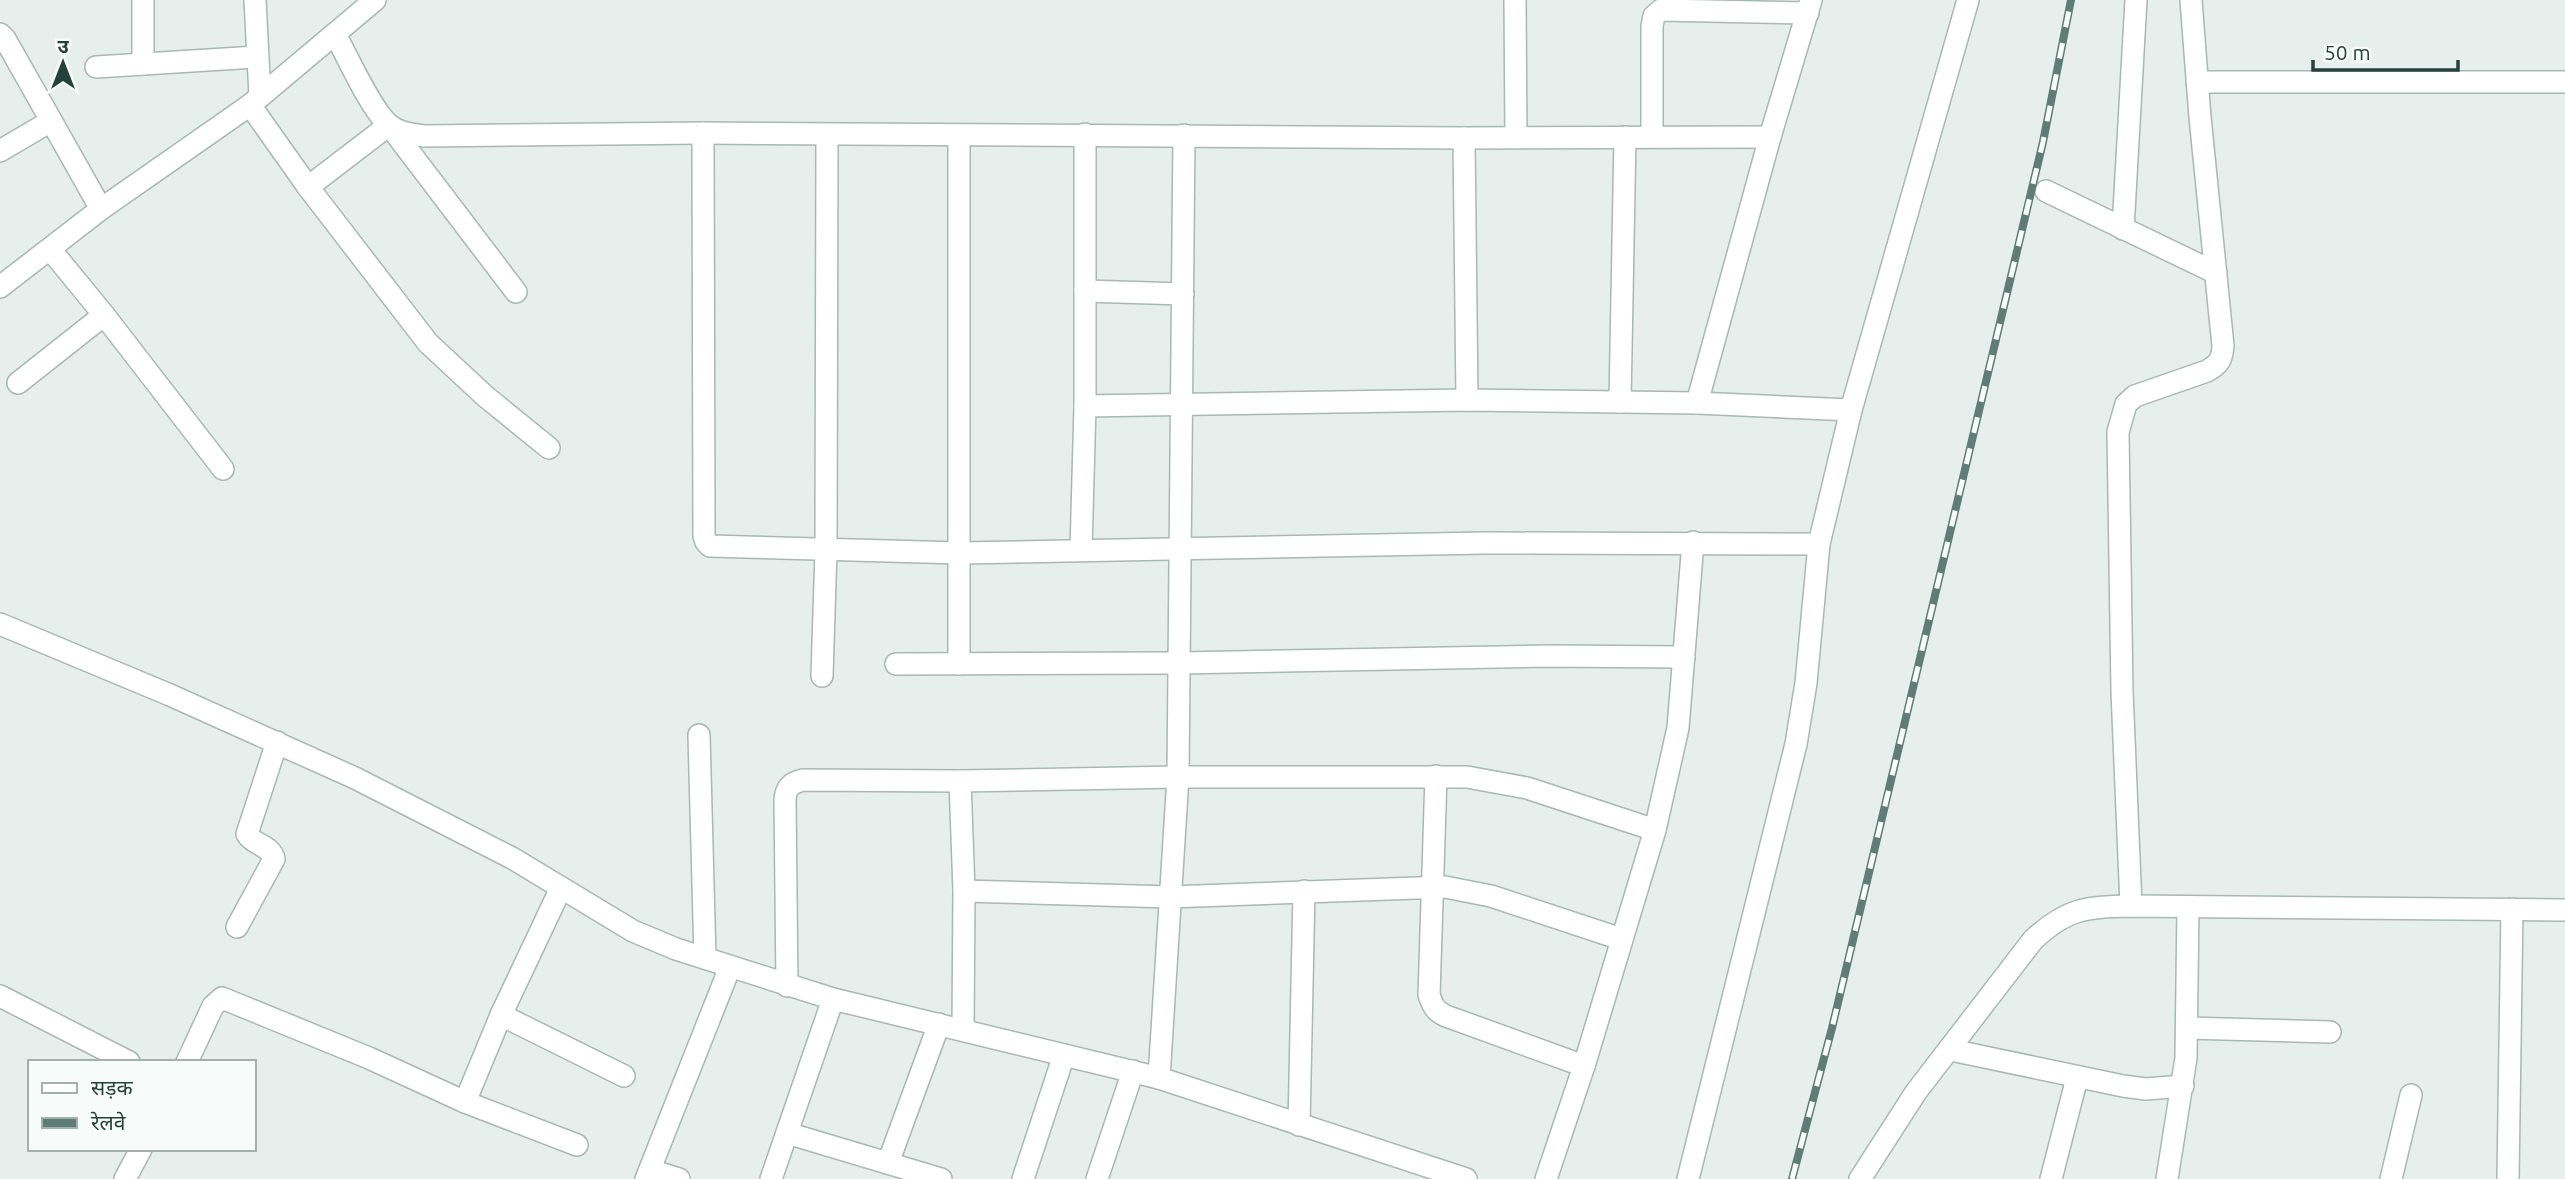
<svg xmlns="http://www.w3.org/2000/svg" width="2565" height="1179" viewBox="0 0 2565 1179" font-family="Ubuntu,'Noto Sans Devanagari',sans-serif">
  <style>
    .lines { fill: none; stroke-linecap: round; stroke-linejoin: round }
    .minor-casing { stroke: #a8b8b2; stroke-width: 24 }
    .minor { stroke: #fff; stroke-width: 21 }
    .rail-casing { stroke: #5f7d75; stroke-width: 8 }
    .rail { stroke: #f7fbf9; stroke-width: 5; stroke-dasharray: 16; stroke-linecap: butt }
  </style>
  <rect width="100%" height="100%" fill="#e6efeb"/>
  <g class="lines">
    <g class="minor-casing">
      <g id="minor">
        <polyline points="143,0 143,64"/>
        <polyline points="255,0 260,96"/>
        <polyline points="1515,0 1516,137"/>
        <polyline points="0,34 5,39 101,209"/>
        <path d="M335,34C347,56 371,109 388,124C398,133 411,134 424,136L703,133L1464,138L1770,137"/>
        <polyline points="96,67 257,57"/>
        <polyline points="2197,82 2565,82"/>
        <polyline points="250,105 308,187 428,343 485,396 549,448"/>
        <polyline points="703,133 704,536 706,542 710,546 960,553 1484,543 1819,544"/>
        <polyline points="959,135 959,664"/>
        <polyline points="1652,136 1652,26 1654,16 1661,10 1808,13"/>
        <polyline points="1464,138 1467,400"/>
        <polyline points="0,151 51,121"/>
        <polyline points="308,187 389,125 516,292"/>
        <polyline points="2046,191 2216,273"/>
        <polyline points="2123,229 2136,0"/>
        <polyline points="50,249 104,315 223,469"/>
        <polyline points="0,287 101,209 250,105 375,0"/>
        <polyline points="1085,291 1183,294"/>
        <polyline points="18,383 104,315"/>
        <polyline points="1620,402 1625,137"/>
        <polyline points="1697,403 1770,137 1811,0"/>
        <polyline points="1085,406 1467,400 1697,403 1851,410"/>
        <polyline points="1081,550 1085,406 1085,134"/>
        <polyline points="0,624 170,695 355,778 512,858 633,931 676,949 833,999 1159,1078 1466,1179"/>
        <polyline points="896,664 1179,663 1547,656 1684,657"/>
        <polyline points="822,676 826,550 827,135"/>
        <polyline points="699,735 705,958"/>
        <path d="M1436,776L1429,995C1433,1006 1435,1011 1446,1016L1584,1066"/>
        <polyline points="960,781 964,891 963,1029"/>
        <polyline points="964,891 1170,897 1445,887 1491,896 1621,939"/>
        <path d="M2131,906L2122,691L2118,432L2126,404L2135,396L2207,371C2219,364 2222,360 2223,346L2200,117L2191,0"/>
        <path d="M237,927L274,859C271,845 253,845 247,834L277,742"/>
        <path d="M787,986L785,800C786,787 791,783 803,780L960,781L1178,777H1467L1527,788L1655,830"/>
        <polyline points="0,996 129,1062"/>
        <polyline points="501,1015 624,1076"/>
        <polyline points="2187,1028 2330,1032"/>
        <polyline points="1951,1050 2123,1086 2146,1089 2183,1086"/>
        <polyline points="187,1062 213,1006 222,998 369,1058 465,1102 577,1145"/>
        <polyline points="1159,1078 1178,777 1184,135"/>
        <polyline points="465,1102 501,1015 561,888"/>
        <polyline points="1299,1125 1304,891"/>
        <polyline points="787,1133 941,1179"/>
        <polyline points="888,1163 939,1024"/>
        <polyline points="650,1170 679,1179"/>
        <polyline points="125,1179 141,1149"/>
        <polyline points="646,1179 730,967"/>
        <polyline points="771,1179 833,999"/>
        <polyline points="1023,1179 1064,1055"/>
        <polyline points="1097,1179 1133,1071"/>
        <polyline points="1546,1179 1584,1066 1655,830 1678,728 1693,542"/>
        <polyline points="1688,1179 1796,744 1806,683 1819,544 1851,410 1968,0"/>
        <path d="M1860,1179L1916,1092L2033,940C2067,908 2086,907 2131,906L2565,910"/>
        <polyline points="2051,1179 2077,1078"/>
        <polyline points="2167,1179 2186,1058 2188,907"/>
        <polyline points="2391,1179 2411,1095"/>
        <polyline points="2508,1179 2512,909"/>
      </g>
    </g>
    <use href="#minor" class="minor"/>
    <g class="rail-casing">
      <polyline id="rail" points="1792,1179 1832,1028 2043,142 2071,0"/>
    </g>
    <use href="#rail" class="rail"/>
  </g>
  <rect x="28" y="1060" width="228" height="91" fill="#f7fbf9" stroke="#a3b1ad" stroke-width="2"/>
  <rect x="42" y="1083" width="35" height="10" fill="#ffffff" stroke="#a3b1ad" stroke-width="2"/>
  <text x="91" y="1095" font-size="21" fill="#24423a">सड़क</text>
  <rect x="42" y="1118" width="35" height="10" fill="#5f7d75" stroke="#a3b1ad" stroke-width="2"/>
  <text x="91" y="1130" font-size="21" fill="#24423a">रेलवे</text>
  <g transform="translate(63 63)" stroke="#f7fbf9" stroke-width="5" paint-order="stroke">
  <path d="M0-5L12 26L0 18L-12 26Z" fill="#24423a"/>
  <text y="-10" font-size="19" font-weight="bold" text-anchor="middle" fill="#24423a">उ</text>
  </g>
  <path d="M2313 60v10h145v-10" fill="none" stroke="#24423a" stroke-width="3.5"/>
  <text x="2324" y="60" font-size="21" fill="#24423a" stroke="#f7fbf9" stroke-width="5" paint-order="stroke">50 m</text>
</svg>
